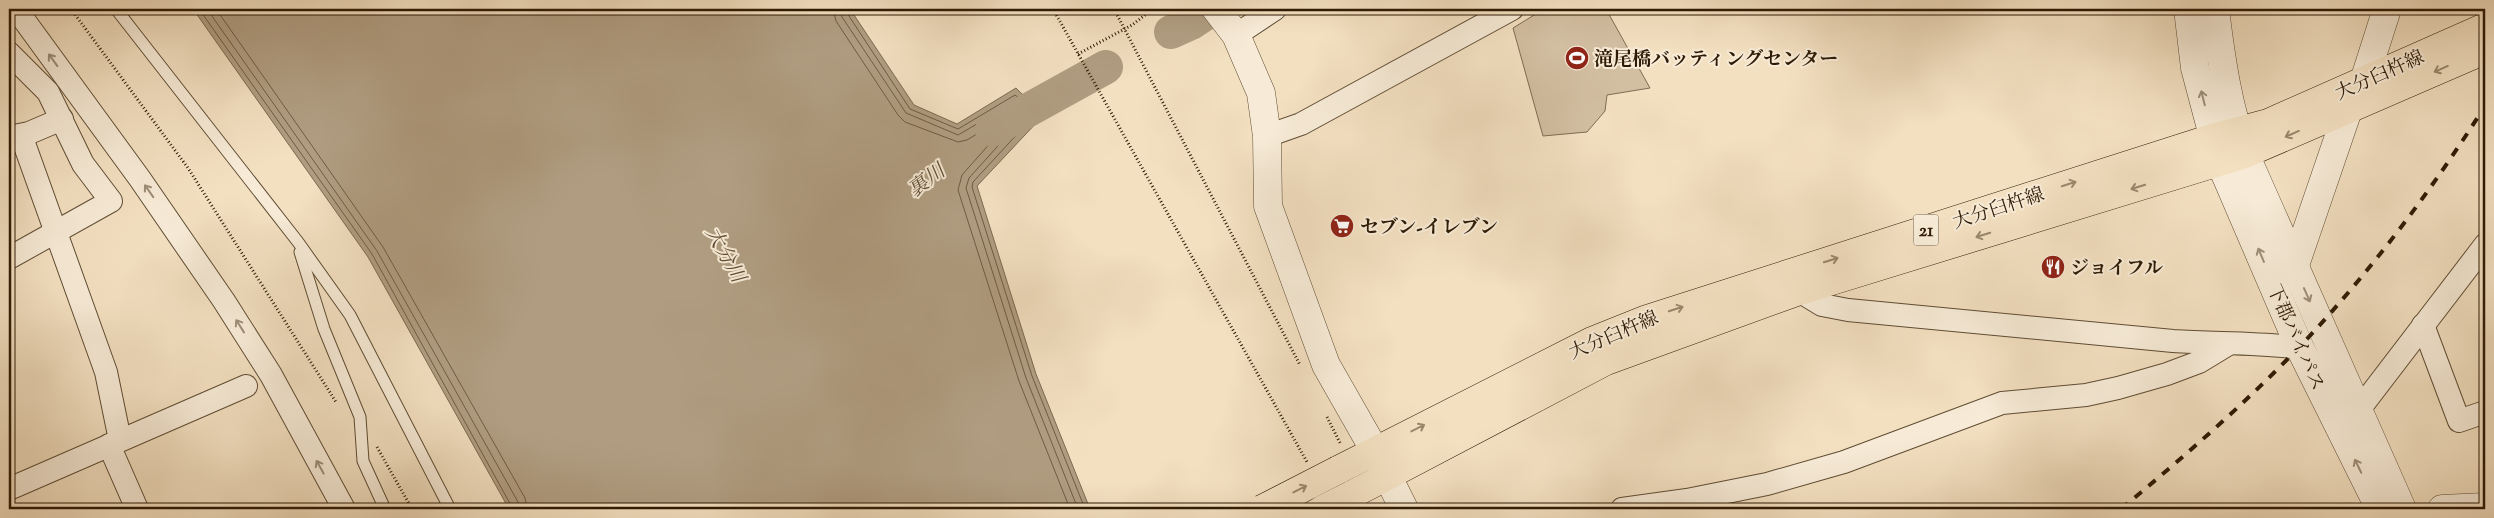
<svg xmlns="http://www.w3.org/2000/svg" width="2494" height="518" viewBox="0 0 2494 518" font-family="'Sorts Mill Goudy','Noto Serif JP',serif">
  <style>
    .green { fill: #d2bea1; stroke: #806c52 }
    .water { fill: #b09d81; stroke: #7c694f }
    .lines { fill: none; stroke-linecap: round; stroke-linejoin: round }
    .shore { stroke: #6f5c42; stroke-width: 1 }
    .river { stroke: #b09d81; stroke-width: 34 }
    .service-casing { stroke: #5f4c33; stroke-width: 13 }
    .minor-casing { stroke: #5f4c33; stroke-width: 24 }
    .tertiary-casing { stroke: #5f4c33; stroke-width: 29 }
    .primary-casing { stroke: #2e1a04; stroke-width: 29 }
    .path { stroke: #2e1a04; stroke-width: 3; stroke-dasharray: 1 2.5; stroke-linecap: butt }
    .service { stroke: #f7ebd7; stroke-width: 11 }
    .minor { stroke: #f7ebd7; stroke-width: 22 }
    .tertiary { stroke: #f7ebd7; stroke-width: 28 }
    .primary { stroke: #f3e0c1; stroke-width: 28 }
    .rail { stroke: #2e1a04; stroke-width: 4; stroke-dasharray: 9 9; stroke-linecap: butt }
    .primary-bridge-casing { stroke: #2e1a04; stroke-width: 29; stroke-linecap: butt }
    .primary-bridge { stroke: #f3e0c1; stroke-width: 28 }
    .oneway { stroke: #9d8d78 }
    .oneway2 { stroke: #9a876c }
    .labels { text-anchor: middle; stroke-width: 4; stroke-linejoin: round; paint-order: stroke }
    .shield { fill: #f7ebd7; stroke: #6a5943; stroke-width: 1 }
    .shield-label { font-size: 18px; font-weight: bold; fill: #2e1a04 }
    .poi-label { font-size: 19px; font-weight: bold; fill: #2e1a04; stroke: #f7ebd7; text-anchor: start }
    .street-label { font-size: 19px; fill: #2e1a04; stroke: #f7ebd7 }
    .water-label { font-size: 20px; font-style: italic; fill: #624e36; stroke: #f7ebd7 }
  </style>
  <rect width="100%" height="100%" fill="#f3e0c1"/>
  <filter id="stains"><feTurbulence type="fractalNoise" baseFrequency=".004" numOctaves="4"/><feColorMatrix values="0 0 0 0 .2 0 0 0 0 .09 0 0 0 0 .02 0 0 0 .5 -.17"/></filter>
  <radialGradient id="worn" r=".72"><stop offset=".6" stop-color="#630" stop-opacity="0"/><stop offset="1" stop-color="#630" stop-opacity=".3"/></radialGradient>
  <polygon class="green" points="1544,9 1606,9 1650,88 1607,95 1605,111 1587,132 1543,136 1513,28"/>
  <polygon class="water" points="193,9 850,9 914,105 957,124 1016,88 1026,98 1040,119 977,186 1036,374 1090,509 509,509 368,257"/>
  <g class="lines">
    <g class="shore">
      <polyline points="199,9 372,254 513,509"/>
      <polyline points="207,9 377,251 518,502 520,509"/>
      <polyline points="216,9 383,247 525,498 527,509"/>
      <polyline points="833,9 836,21 898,115 905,122 958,142 967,140 1011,113 1015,115 962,175 958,190 1019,381 1070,509"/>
      <polyline points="840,9 842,17 906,113 958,135 1013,103 1025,116 969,178 966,188 1026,378 1078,509"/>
      <polyline points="846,9 847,13 910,109 958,129 1015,95 1023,101 1033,117 973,182 972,187 1032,376 1085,509"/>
    </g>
    <g class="river">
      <polyline points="1171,32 1191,23 1212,9"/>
      <polyline points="992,130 1106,67"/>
    </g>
    <g class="service-casing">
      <g id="service">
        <polyline points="116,9 298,242 350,315 450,509"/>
        <polyline points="300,252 324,329 360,417 363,461 385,509"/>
      </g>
    </g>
    <g class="minor-casing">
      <g id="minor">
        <polyline points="16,9 140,179 224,301 271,375 344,509"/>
        <polyline points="1236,35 1275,9"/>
        <polyline points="9,53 48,92 83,164 111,201 9,258"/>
        <polyline points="21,135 106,372 120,440"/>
        <polyline points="1267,136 1301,124 1512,9"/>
        <polyline points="9,137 29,133 62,119"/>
        <path d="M1799,291L1822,305L1848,310L2173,341C2216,344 2258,342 2300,348"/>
        <polyline points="2423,325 2459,421 2485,412"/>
        <polyline points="2358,411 2485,245"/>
        <polyline points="109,445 137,509"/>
        <polyline points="9,489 246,386"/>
        <polyline points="1622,509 1687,500 1767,484 1844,462 2002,403 2086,395 2118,388 2167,374 2199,362 2227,345"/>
      </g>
    </g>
    <g class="tertiary-casing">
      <g id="tertiary">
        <polyline points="1216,9 1236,35 1261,93 1267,136 1268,206 1326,365 1375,451 1404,509"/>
        <polyline points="2188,9 2195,68 2220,162 2300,348 2380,509"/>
        <path d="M2215,9C2221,59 2228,107 2245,154L2402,509"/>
        <polyline points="2364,81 2387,9"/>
        <polyline points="2294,268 2348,110"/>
        <polyline points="2442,509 2485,507"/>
      </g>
    </g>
    <g class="primary-casing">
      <g id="primary">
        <polyline points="1338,470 1592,341 1647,319 2212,138 2268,123 2485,27"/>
        <polyline points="1351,495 1606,361 1799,291 2245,154 2485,50"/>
      </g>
    </g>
    <g class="path">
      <polyline points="71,9 188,168 336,402"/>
      <polyline points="1053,9 1307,462"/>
      <polyline points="1114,9 1300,365"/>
      <polyline points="1078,54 1132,25 1153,9"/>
      <polyline points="1327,417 1340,443"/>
      <polyline points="377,447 412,509"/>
    </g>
    <use href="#service" class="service"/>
    <use href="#minor" class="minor"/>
    <use href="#tertiary" class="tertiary"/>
    <use href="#primary" class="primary"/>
    <path class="rail" d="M2121,509C2198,445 2275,378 2341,301C2394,240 2442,174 2485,106"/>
    <g class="primary-bridge-casing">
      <g id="primary-bridge">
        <polyline points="1262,509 1338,470"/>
        <polyline points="1323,509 1351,495"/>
      </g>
    </g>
    <use href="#primary-bridge" class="primary-bridge"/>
  </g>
  <defs><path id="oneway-shaft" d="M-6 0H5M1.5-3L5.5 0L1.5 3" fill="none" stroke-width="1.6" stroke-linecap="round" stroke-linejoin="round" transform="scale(1.25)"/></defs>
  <g class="oneway">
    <use href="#oneway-shaft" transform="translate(53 60) rotate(-126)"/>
    <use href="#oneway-shaft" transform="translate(2203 98) rotate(-104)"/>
    <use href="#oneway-shaft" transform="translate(149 191) rotate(-125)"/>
    <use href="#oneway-shaft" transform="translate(2261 255) rotate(-113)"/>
    <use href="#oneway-shaft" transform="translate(2307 295) rotate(66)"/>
    <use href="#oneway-shaft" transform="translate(240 326) rotate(-122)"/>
    <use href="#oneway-shaft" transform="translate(2358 466) rotate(-116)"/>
    <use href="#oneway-shaft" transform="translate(320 467) rotate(-119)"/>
  </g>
  <g class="oneway2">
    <use href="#oneway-shaft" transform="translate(2441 69) rotate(156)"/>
    <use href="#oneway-shaft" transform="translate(2292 134) rotate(156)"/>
    <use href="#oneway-shaft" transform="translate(2069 184) rotate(-18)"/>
    <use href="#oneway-shaft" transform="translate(2138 187) rotate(163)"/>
    <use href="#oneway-shaft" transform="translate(1983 235) rotate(163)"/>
    <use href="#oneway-shaft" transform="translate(1831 260) rotate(-17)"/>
    <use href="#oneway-shaft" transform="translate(1676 309) rotate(-18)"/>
    <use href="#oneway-shaft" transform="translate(1418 428) rotate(-27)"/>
    <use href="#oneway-shaft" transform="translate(1300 489) rotate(-27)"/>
  </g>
  <defs>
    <g id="stadium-disc" transform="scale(1.25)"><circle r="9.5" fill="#8f2418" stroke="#f7ebd7"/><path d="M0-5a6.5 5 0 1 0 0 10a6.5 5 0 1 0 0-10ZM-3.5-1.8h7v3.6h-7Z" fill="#fff"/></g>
    <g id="supermarket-disc" transform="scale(1.25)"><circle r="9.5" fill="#8f2418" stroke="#f7ebd7"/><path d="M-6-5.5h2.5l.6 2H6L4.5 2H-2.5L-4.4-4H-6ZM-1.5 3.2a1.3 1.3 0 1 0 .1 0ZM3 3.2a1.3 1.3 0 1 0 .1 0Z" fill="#fff"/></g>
    <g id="restaurant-disc" transform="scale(1.25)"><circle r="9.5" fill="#8f2418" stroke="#f7ebd7"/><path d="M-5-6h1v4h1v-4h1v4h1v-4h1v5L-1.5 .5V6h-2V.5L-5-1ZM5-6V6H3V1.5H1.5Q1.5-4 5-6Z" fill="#fff"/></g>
  </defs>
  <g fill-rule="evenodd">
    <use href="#stadium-disc" x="1577" y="58"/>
    <use href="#supermarket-disc" x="1342" y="226"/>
    <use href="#restaurant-disc" x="2053" y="267"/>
  </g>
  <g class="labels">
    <rect class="shield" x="1913.5" y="214.5" width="25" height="31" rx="4"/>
    <g class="shield-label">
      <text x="1926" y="236">21</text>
    </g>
    <g class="poi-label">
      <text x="1594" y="65">滝尾橋バッティングセンター</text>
      <text x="1360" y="233">セブン-イレブン</text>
      <text x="2070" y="274">ジョイフル</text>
    </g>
    <g class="street-label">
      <text transform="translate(2379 74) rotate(-24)" y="7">大分臼杵線</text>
      <text transform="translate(1998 207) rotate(-18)" y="7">大分臼杵線</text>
      <text transform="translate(1613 334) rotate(-23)" y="7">大分臼杵線</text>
      <text transform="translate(2297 337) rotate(66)" y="7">下郡バイパス</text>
    </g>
    <g class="water-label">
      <text transform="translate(926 180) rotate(-37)" y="7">裏川</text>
      <text transform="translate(726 254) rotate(61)" y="7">大分川</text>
    </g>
  </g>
  <rect width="2494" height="518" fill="none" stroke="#f3e0c1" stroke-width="30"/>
  <rect x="10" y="10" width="2474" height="498" fill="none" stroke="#2e1a04" stroke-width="2.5"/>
  <rect x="15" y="15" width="2464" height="488" fill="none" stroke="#2e1a04"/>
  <rect width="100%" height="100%" filter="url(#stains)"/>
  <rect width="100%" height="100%" fill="url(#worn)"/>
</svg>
